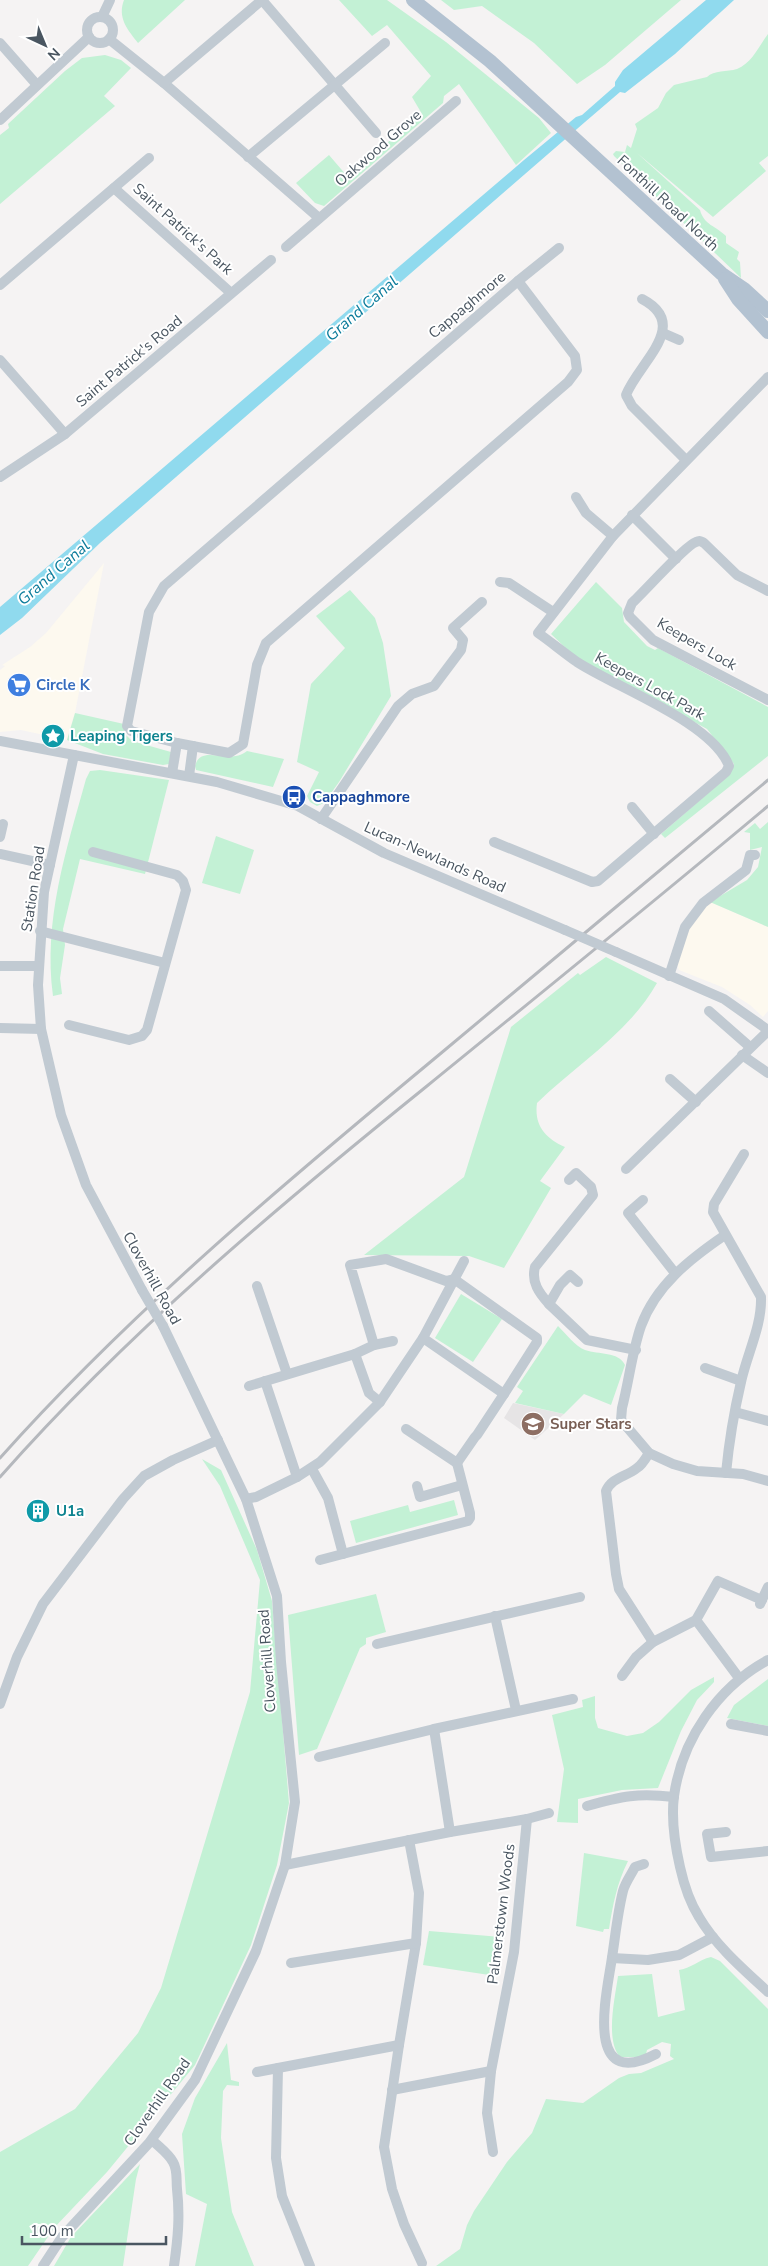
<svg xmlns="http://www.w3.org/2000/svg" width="768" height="2266" viewBox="0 0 768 2266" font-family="'Nunito Sans',sans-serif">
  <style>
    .commercial { fill: #fdf9ef }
    .education { fill: #e6e4e5 }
    .green { fill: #c3f1d5 }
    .water { fill: #90daee }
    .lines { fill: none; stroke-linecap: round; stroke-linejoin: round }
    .minor { stroke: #c1cad2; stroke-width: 10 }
    .major { stroke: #b3c2d1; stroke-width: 14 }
    .rail { stroke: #b5b8bd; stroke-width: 3 }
    .minor-bridge { stroke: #c1cad2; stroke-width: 10 }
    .labels { text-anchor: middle; stroke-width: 4; stroke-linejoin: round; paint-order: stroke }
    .street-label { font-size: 15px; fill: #4a5661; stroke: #fff }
    .shop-label { font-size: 15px; font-weight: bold; fill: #366cbe; stroke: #fff; text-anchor: start }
    .culture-label { font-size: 15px; font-weight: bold; fill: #0d838f; stroke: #fff; text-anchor: start }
    .transit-label { font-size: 15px; font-weight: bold; fill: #164399; stroke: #fff; text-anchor: start }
    .education-label { font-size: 15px; font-weight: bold; fill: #785e54; stroke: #fff; text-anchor: start }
    .water-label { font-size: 16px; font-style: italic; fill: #0c7c9b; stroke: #fff }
  </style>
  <rect width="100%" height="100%" fill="#f5f3f3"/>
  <g class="commercial">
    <polygon points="104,563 75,713 67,740 21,730 0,732 0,670 5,666 2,665 30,647 46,633"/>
    <polygon points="710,902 768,927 768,1011 763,1017 750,1005 722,987 679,970 677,964 679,954 692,923"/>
  </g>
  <polygon class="education" points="513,1403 564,1414 535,1440 504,1418"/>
  <g class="green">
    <path d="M124,0H185L138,43C128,30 117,18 124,0Z"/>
    <polygon points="339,0 387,0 446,42 539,118 551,133 516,165 459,84 444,96 443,103 324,206 315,203 296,183 329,155 347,176 422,114 412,97 431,76 387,25 372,36"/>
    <polygon points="441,0 681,0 605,65 577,84 534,43 482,6 454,10"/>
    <path d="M768,34V156L759,163L766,171L713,217L637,153L700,210C704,225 716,226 726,236V243L739,252L737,259L740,262L741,278L614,156L613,154L616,151L625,152L627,145L631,148L637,129L635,124L658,108L666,93L674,85L707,77C714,70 727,72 737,69C752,63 759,46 768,34Z"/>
    <polygon points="105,55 121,60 131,68 104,96 115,106 0,204 0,135 9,128 8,124 65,71 82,58"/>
    <polygon points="596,582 622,608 624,622 647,646 655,650 658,648 768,707 768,756 665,838 661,834 729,775 734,764 707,729 574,656 551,634"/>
    <polygon points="350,590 375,618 383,643 391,696 339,782 324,803 317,806 310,802 307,796 319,772 297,762 311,684 345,648 316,616"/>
    <polygon points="75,713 124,724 124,733 132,741 171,752 169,764 163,765 103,754 67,740"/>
    <path d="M247,751L284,759L273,787L196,770L195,766C201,743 228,766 247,751Z"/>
    <path d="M100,770L169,780L145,874L80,859L63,929L65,945L60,978L62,994L53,996C43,920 66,851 86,779L90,771Z"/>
    <polygon points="768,822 768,927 710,902 747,880 758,867 762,847 750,850 750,833 744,832 755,823 760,829"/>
    <polygon points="216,836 254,850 240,894 202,883"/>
    <path d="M606,957L657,983C629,1033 577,1064 537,1103C534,1125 545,1138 565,1147L540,1181L551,1188L504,1268L469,1256L364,1255L464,1177L511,1027L578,973L580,975Z"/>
    <polygon points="461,1294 502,1319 473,1362 435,1338"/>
    <path d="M558,1326C566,1334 575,1346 585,1350C599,1355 618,1351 625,1365L611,1405L584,1394L564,1414L515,1403L523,1391L517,1387Z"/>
    <polygon points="202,1459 221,1470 257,1550 272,1601 289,1803 277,1865 251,1945 195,2065 107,2172 54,2228 28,2266 0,2266 0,2152 75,2109 138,2033 161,1988 250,1692 260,1580 220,1486"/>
    <polygon points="454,1500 458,1515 356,1543 350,1521 408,1505 410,1512"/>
    <polygon points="376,1594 386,1632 366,1638 366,1644 360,1648 317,1749 299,1755 288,1615"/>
    <polygon points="714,1677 714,1682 697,1700 681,1731 658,1788 622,1790 578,1799 578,1823 557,1822 564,1769 552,1715 583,1707 582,1700 595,1696 595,1718 598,1728 627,1736 643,1733 659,1722 691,1690"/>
    <polygon points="768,1679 768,1726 727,1718 734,1705"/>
    <path d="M584,1853L628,1861C617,1883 613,1904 609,1929H604L603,1932L576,1926Z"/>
    <polygon points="429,1931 501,1937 496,1976 423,1965"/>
    <path d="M711,1957L720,1961L768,2009V2266H436L460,2249L467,2225L474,2211L507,2162L532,2133L546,2099L583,2103L619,2078L629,2074L641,2073L674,2059L670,2056L671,2044L662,2042L647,2050L646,2054L641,2057H620C605,2040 615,1998 618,1976L652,1974L658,2017L685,2010L679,1970C692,1968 698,1960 711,1957Z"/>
    <polygon points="227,2043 231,2080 239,2082 239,2086 227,2085 223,2091 221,2138 232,2212 254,2266 195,2266 207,2204 186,2194 182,2134 195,2098"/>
    <polygon points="140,2164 136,2179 123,2266 54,2266 71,2237"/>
  </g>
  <polygon class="water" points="706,0 734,0 675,54 625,93 620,92 585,122 100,543 22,618 0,635 0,607 524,160 576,117 582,115 615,86 615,82 623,70"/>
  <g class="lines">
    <g class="minor">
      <polyline points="262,0 376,133"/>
      <circle cx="100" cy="30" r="13"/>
      <polyline points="102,17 110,0"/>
      <polyline points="109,39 164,83 319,218"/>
      <polyline points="0,43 37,85"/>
      <polyline points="164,83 262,0"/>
      <polyline points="0,120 89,37"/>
      <polyline points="248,157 385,43"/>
      <polyline points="114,188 231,293"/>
      <polyline points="286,247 456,101"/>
      <polygon points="518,281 575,356 577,370 568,382 266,643 257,665 243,744 229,753 177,743 131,731 127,726 149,612 164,586"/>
      <polyline points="518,281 559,248"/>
      <polyline points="0,285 149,158"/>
      <path d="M642,299C692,325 638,363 626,395L632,406L686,460"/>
      <polyline points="663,333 679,340"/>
      <polyline points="0,360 65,434"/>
      <polyline points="0,477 65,434 271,260"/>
      <polyline points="576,497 586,513 613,536"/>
      <polyline points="632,515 676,559"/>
      <polyline points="500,582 509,583 553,612"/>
      <path d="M768,591L737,575L704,543C700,541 700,540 696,542C686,545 643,593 632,603L628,613L630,617L653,640L768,700"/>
      <polyline points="0,741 217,782 298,806 384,853 565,930"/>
      <polyline points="74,755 44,892 38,985 41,1029 61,1115 86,1185 142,1290"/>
      <polyline points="172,773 177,743"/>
      <polyline points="189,776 193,746"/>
      <polyline points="632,807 654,834"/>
      <polyline points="321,819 398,706 412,694 434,686 461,650 463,640 453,628 482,602"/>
      <polyline points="0,837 3,824"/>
      <path d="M494,842L592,882L598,881L726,772L729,766C712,722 617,688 577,662C564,653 551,642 538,633L613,536L768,377"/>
      <polyline points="0,854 50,865"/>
      <polyline points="40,931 165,963"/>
      <polyline points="616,952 724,999 768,1030"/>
      <polyline points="0,966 38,966"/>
      <polyline points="669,976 685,927 703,903 746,870 750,855 755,855"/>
      <polyline points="709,1011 750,1047"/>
      <polyline points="69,1025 129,1040 142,1036 147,1030 186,890 183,881 177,875 93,852"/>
      <polyline points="0,1028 41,1029"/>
      <polyline points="742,1055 768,1073"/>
      <polyline points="670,1079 696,1102"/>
      <polyline points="626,1169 768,1031"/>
      <polyline points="643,1200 628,1213 675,1273"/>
      <path d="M725,1235C690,1259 656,1285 641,1326C632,1352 629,1381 622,1408L621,1420L649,1453L673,1464L697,1471L743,1474L768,1481"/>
      <polyline points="578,1282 570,1275 560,1285 549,1304 587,1340 636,1350"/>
      <polyline points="257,1286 287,1374"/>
      <path d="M549,1304C539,1293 531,1282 535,1267L593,1195L591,1187L576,1173L569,1180"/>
      <polyline points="374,1345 350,1265 386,1259 446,1281 454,1279 537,1338 537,1342 504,1394 423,1338"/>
      <polyline points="355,1354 374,1345 393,1341"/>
      <polyline points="705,1368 741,1381"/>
      <polyline points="265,1381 297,1477"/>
      <polyline points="249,1386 355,1354 369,1393 380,1402"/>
      <polyline points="735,1412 768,1421"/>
      <polyline points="406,1429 457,1463 475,1437"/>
      <polyline points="477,1435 504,1394"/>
      <path d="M649,1453C646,1458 642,1465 637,1468C626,1477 612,1477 606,1491L616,1574L619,1589L653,1642"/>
      <polyline points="312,1469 328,1498 343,1554"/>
      <path d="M726,1473C729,1442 734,1412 741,1382C747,1354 762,1326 761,1297L713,1212L714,1204L744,1154"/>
      <polyline points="417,1486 420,1497 462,1485"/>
      <polyline points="246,1499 256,1497 297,1477 320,1462 380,1402 423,1338 464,1261"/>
      <polyline points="320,1560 468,1521 470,1518 470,1513 457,1463"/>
      <polyline points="760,1604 768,1587"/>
      <polyline points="495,1616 516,1710"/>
      <polyline points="696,1620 739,1678"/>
      <polyline points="377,1644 580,1597"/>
      <path d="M768,1660C718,1687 682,1739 674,1796C671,1819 675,1845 680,1867C684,1885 689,1901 699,1917C716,1946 743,1969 768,1992"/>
      <polyline points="622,1676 636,1657 653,1642 696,1620 718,1581 762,1600"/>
      <polyline points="0,1704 17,1657 43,1604 123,1499 144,1476 173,1460 218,1440"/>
      <polyline points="731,1724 768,1731"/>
      <polyline points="434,1729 450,1832"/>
      <polyline points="319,1757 434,1729 573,1699"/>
      <path d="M587,1806C622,1796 638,1793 674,1797"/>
      <polyline points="726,1832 707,1834 711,1857 768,1851"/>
      <polyline points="409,1840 419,1893 416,1943 399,2045 384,2147 392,2189 404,2224 422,2263"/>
      <path d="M644,1864L635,1867C631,1875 625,1883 623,1891C617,1915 615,1940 611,1964C605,2001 586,2091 656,2054"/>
      <polyline points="285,1865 450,1832 527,1819 549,1813"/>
      <polyline points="612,1958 648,1960 679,1955 713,1937"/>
      <polyline points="291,1963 416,1943"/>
      <polyline points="278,2068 276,2158 282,2196 310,2266"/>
      <polyline points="257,2072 399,2045"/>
      <polyline points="392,2090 491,2071"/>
      <path d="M152,2140C159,2147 168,2153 173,2162C178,2170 176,2180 177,2189C180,2216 178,2238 174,2266"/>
      <polyline points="493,2152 487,2113 491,2071 514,1952 527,1819"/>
      <polyline points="43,2266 62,2237 149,2143 195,2080 256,1951 285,1865 295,1802 281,1662 277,1596 246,1499 163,1326"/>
    </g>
    <g class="major">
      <polyline points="413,0 490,61 722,274 744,289 768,311"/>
      <polyline points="725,279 738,299 768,332"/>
    </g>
    <g class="rail">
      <path d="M0,1458C132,1310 287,1181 440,1054C549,963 659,871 768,780"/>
      <path d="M0,1477C128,1332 276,1208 427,1086C541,993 655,901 768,806"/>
    </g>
    <g class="minor-bridge">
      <polyline points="565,930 616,952"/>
      <polyline points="142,1290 163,1326"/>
    </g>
  </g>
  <defs>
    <g id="supermarket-disc" transform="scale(1.25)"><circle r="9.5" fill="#3f7fe0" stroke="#fff"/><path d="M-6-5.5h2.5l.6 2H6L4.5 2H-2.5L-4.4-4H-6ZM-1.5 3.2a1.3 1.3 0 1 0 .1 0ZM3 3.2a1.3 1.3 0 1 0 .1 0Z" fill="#fff"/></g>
    <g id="sight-disc" transform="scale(1.25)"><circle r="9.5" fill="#0f9aa8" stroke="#fff"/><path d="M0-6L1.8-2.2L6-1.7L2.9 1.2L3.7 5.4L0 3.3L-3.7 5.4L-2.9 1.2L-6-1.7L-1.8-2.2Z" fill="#fff"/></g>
    <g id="bus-disc" transform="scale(1.25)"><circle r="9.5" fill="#1a4fb4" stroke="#fff"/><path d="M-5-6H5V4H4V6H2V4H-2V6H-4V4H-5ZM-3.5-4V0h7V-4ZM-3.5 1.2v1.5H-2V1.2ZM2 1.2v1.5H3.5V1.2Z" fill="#fff"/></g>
    <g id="school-disc" transform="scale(1.25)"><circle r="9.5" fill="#8d6e63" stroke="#fff"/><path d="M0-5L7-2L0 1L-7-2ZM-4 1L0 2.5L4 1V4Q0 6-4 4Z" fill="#fff"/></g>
    <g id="building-disc" transform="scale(1.25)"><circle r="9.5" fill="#0f9aa8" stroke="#fff"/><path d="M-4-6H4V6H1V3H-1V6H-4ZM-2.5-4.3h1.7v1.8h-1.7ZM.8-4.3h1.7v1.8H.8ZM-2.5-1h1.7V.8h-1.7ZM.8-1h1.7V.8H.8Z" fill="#fff"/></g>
  </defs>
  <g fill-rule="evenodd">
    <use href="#supermarket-disc" x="19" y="685"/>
    <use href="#sight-disc" x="53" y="736"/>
    <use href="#bus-disc" x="294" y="797"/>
    <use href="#school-disc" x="533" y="1424"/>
    <use href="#building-disc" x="38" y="1511"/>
  </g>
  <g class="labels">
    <g class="street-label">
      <text transform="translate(378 148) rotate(-41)" y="5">Oakwood Grove</text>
      <text transform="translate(668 203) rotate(43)" y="5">Fonthill Road North</text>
      <text transform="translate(183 229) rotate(42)" y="5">Saint Patrick's Park</text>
      <text transform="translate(467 305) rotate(-40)" y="5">Cappaghmore</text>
      <text transform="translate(129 361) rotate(-40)" y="5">Saint Patrick's Road</text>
      <text transform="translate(697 644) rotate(30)" y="5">Keepers Lock</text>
      <text transform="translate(650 686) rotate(29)" y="5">Keepers Lock Park</text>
      <text transform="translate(435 857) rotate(24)" y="5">Lucan-Newlands Road</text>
      <text transform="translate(33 889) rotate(-81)" y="5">Station Road</text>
      <text transform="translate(152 1278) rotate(61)" y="5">Cloverhill Road</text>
      <text transform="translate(267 1661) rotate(-94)" y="5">Cloverhill Road</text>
      <text transform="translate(501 1914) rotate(-83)" y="5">Palmerstown Woods</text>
      <text transform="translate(157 2102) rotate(-55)" y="5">Cloverhill Road</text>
    </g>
    <g class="shop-label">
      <text x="36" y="690">Circle K</text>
    </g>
    <g class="culture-label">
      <text x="70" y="741">Leaping Tigers</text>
      <text x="56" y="1516">U1a</text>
    </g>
    <g class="transit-label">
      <text x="312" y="802">Cappaghmore</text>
    </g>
    <g class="education-label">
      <text x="550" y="1429">Super Stars</text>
    </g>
    <g class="water-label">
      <text transform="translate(361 308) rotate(-41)" y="6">Grand Canal</text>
      <text transform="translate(53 572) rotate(-41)" y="6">Grand Canal</text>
    </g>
  </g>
  <g transform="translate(45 45) rotate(136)" stroke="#ffffff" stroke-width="4" paint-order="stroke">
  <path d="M0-4L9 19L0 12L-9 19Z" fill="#4a5661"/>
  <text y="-8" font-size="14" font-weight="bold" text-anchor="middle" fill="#4a5661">N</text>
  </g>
  <path d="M22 2236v8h144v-8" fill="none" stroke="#4a5661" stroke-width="2.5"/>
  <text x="30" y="2236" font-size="15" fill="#4a5661" stroke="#ffffff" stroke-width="4" paint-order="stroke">100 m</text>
</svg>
